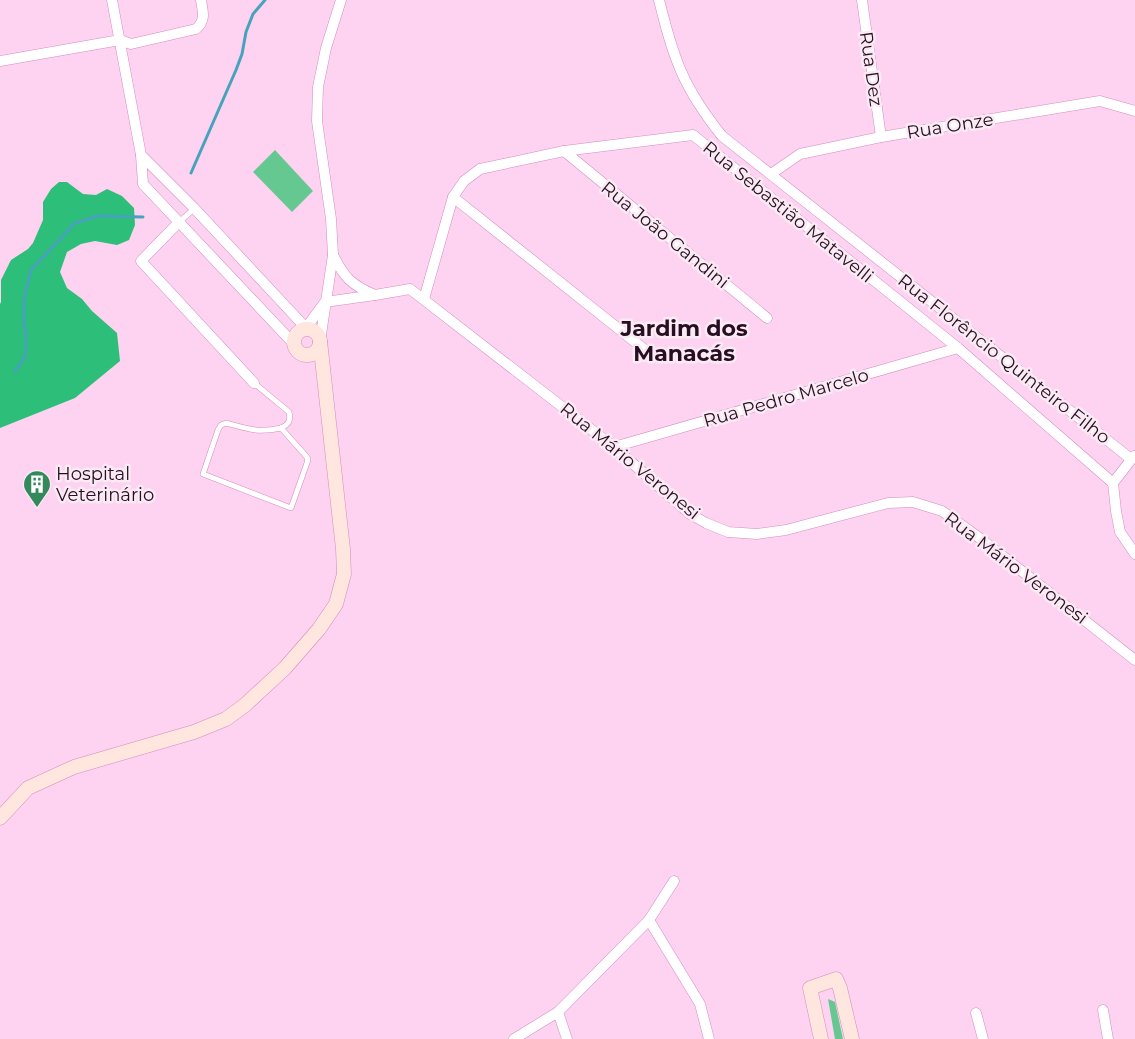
<svg xmlns="http://www.w3.org/2000/svg" width="1135" height="1039" viewBox="0 0 1135 1039" font-family="Montserrat,sans-serif">
  <style>
    .green { fill: #66c891 }
    .forest { fill: #2dbe7a }
    .lines { fill: none; stroke-linecap: round; stroke-linejoin: round }
    .stream { stroke: #46a3bb; stroke-width: 3 }
    .lane-casing { stroke: #d28dbf; stroke-width: 6 }
    .street-casing { stroke: #d28dbf; stroke-width: 11 }
    .secondary-casing { stroke: #d28dbf; stroke-width: 15 }
    .lane { stroke: #fff; stroke-width: 5 }
    .street { stroke: #fff; stroke-width: 10 }
    .secondary { stroke: #ffe6df; stroke-width: 14 }
    .labels { text-anchor: middle; stroke-width: 5; stroke-linejoin: round; paint-order: stroke }
    .street-label { font-size: 18px; fill: #280e22; stroke: #f9eaf4 }
    .poi-label { font-size: 18px; fill: #280e22; stroke: #f9eaf4; text-anchor: start }
    .district-label { font-size: 22px; font-weight: bold; fill: #280e22; stroke: #f9eaf4 }
  </style>
  <rect width="100%" height="100%" fill="#fed2f1"/>
  <g class="green">
    <polygon points="275,150 313,191 292,212 253,172"/>
    <polygon points="828,999 835,1002 843,1039 835,1039"/>
  </g>
  <polygon class="forest" points="59,182 67,182 83,194 96,195 107,189 122,196 134,208 135,225 129,240 117,245 95,241 81,244 67,252 60,272 67,288 82,299 92,311 117,333 120,361 75,398 0,428 0,304 1,302 1,280 11,260 28,249 33,243 43,220 43,202 51,189"/>
  <g class="lines">
    <g class="stream">
      <polyline points="191,173 236,70 242,54 246,32 253,14 265,0"/>
      <polyline points="15,371 25,357 26,338 24,322 24,298 31,270 75,223 98,216 143,217"/>
    </g>
    <g class="lane-casing">
      <g id="lane">
        <polyline points="179,222 194,209"/>
        <path d="M254,383L289,412C291,421 289,424 281,428"/>
        <path d="M226,423C248,429 258,433 281,428L306,456L308,459L307,463L291,508L203,474L218,430L221,425Z"/>
      </g>
    </g>
    <g class="street-casing">
      <g id="street">
        <polyline points="112,0 141,155"/>
        <path d="M659,0C665,24 671,48 681,71C691,94 706,116 722,136L1131,459"/>
        <polyline points="862,0 881,137"/>
        <path d="M0,61L120,40L131,44L196,29C206,20 203,12 201,0"/>
        <polyline points="564,151 767,318"/>
        <polyline points="771,174 800,154 881,137 1100,101 1135,111"/>
        <polyline points="453,197 644,349"/>
        <polyline points="179,222 141,261 254,383"/>
        <polyline points="375,295 410,289 614,447 690,514 706,523 728,532 757,534 786,530 888,503 913,502 942,511 981,539 1135,660"/>
        <polyline points="424,299 453,197 464,181 480,169 564,151 693,135 958,348 1113,483"/>
        <polyline points="320,341 333,255 331,219 317,121 318,87 326,48 341,0"/>
        <path d="M294,344L143,184L141,155L194,208L306,328L325,302L375,295C351,285 344,277 333,255"/>
        <polyline points="614,447 958,348"/>
        <polyline points="1134,456 1113,483 1116,511 1120,532 1135,554"/>
        <polyline points="649,920 700,1004 709,1039"/>
        <polyline points="1103,1010 1108,1039"/>
        <polyline points="558,1012 567,1039"/>
        <polyline points="976,1013 983,1039"/>
        <polyline points="514,1039 558,1012 649,920 674,881"/>
      </g>
    </g>
    <g class="secondary-casing">
      <g id="secondary">
        <circle cx="307" cy="342" r="13"/>
        <polyline points="0,818 28,788 74,767 194,732 226,719 245,705 285,668 319,629 336,604 344,574 343,549 320,341"/>
        <polyline points="821,1039 810,988 836,979 840,988 852,1039"/>
      </g>
    </g>
    <use href="#lane" class="lane"/>
    <use href="#street" class="street"/>
    <use href="#secondary" class="secondary"/>
  </g>
  <defs>
    <g id="building-pin" transform="scale(1.4375)"><path d="M0 17L-7.5 6A9.5 9.5 0 1 1 7.5 6Z" fill="#33895c" stroke="#f9eaf4"/><path d="M-4-6H4V6H1V3H-1V6H-4ZM-2.5-4.3h1.7v1.8h-1.7ZM.8-4.3h1.7v1.8H.8ZM-2.5-1h1.7V.8h-1.7ZM.8-1h1.7V.8H.8Z" fill="#fff"/></g>
  </defs>
  <g fill-rule="evenodd">
    <use href="#building-pin" x="37" y="484"/>
  </g>
  <g class="labels">
    <g class="street-label">
      <text transform="translate(871 69) rotate(82)" y="6">Rua Dez</text>
      <text transform="translate(950 126) rotate(-9)" y="6">Rua Onze</text>
      <text transform="translate(788 212) rotate(39)" y="6">Rua Sebastião Matavelli</text>
      <text transform="translate(665 235) rotate(39)" y="6">Rua João Gandini</text>
      <text transform="translate(1004 359) rotate(38)" y="6">Rua Florêncio Quinteiro Filho</text>
      <text transform="translate(786 398) rotate(-16)" y="6">Rua Pedro Marcelo</text>
      <text transform="translate(630 461) rotate(39)" y="6">Rua Mário Veronesi</text>
      <text transform="translate(1016 568) rotate(37)" y="6">Rua Mário Veronesi</text>
    </g>
    <g class="poi-label">
      <text x="56" y="480">Hospital<tspan x="56" dy="21">Veterinário</tspan></text>
    </g>
    <g class="district-label">
      <text x="684" y="336">Jardim dos<tspan x="684" dy="25">Manacás</tspan></text>
    </g>
  </g>
</svg>
